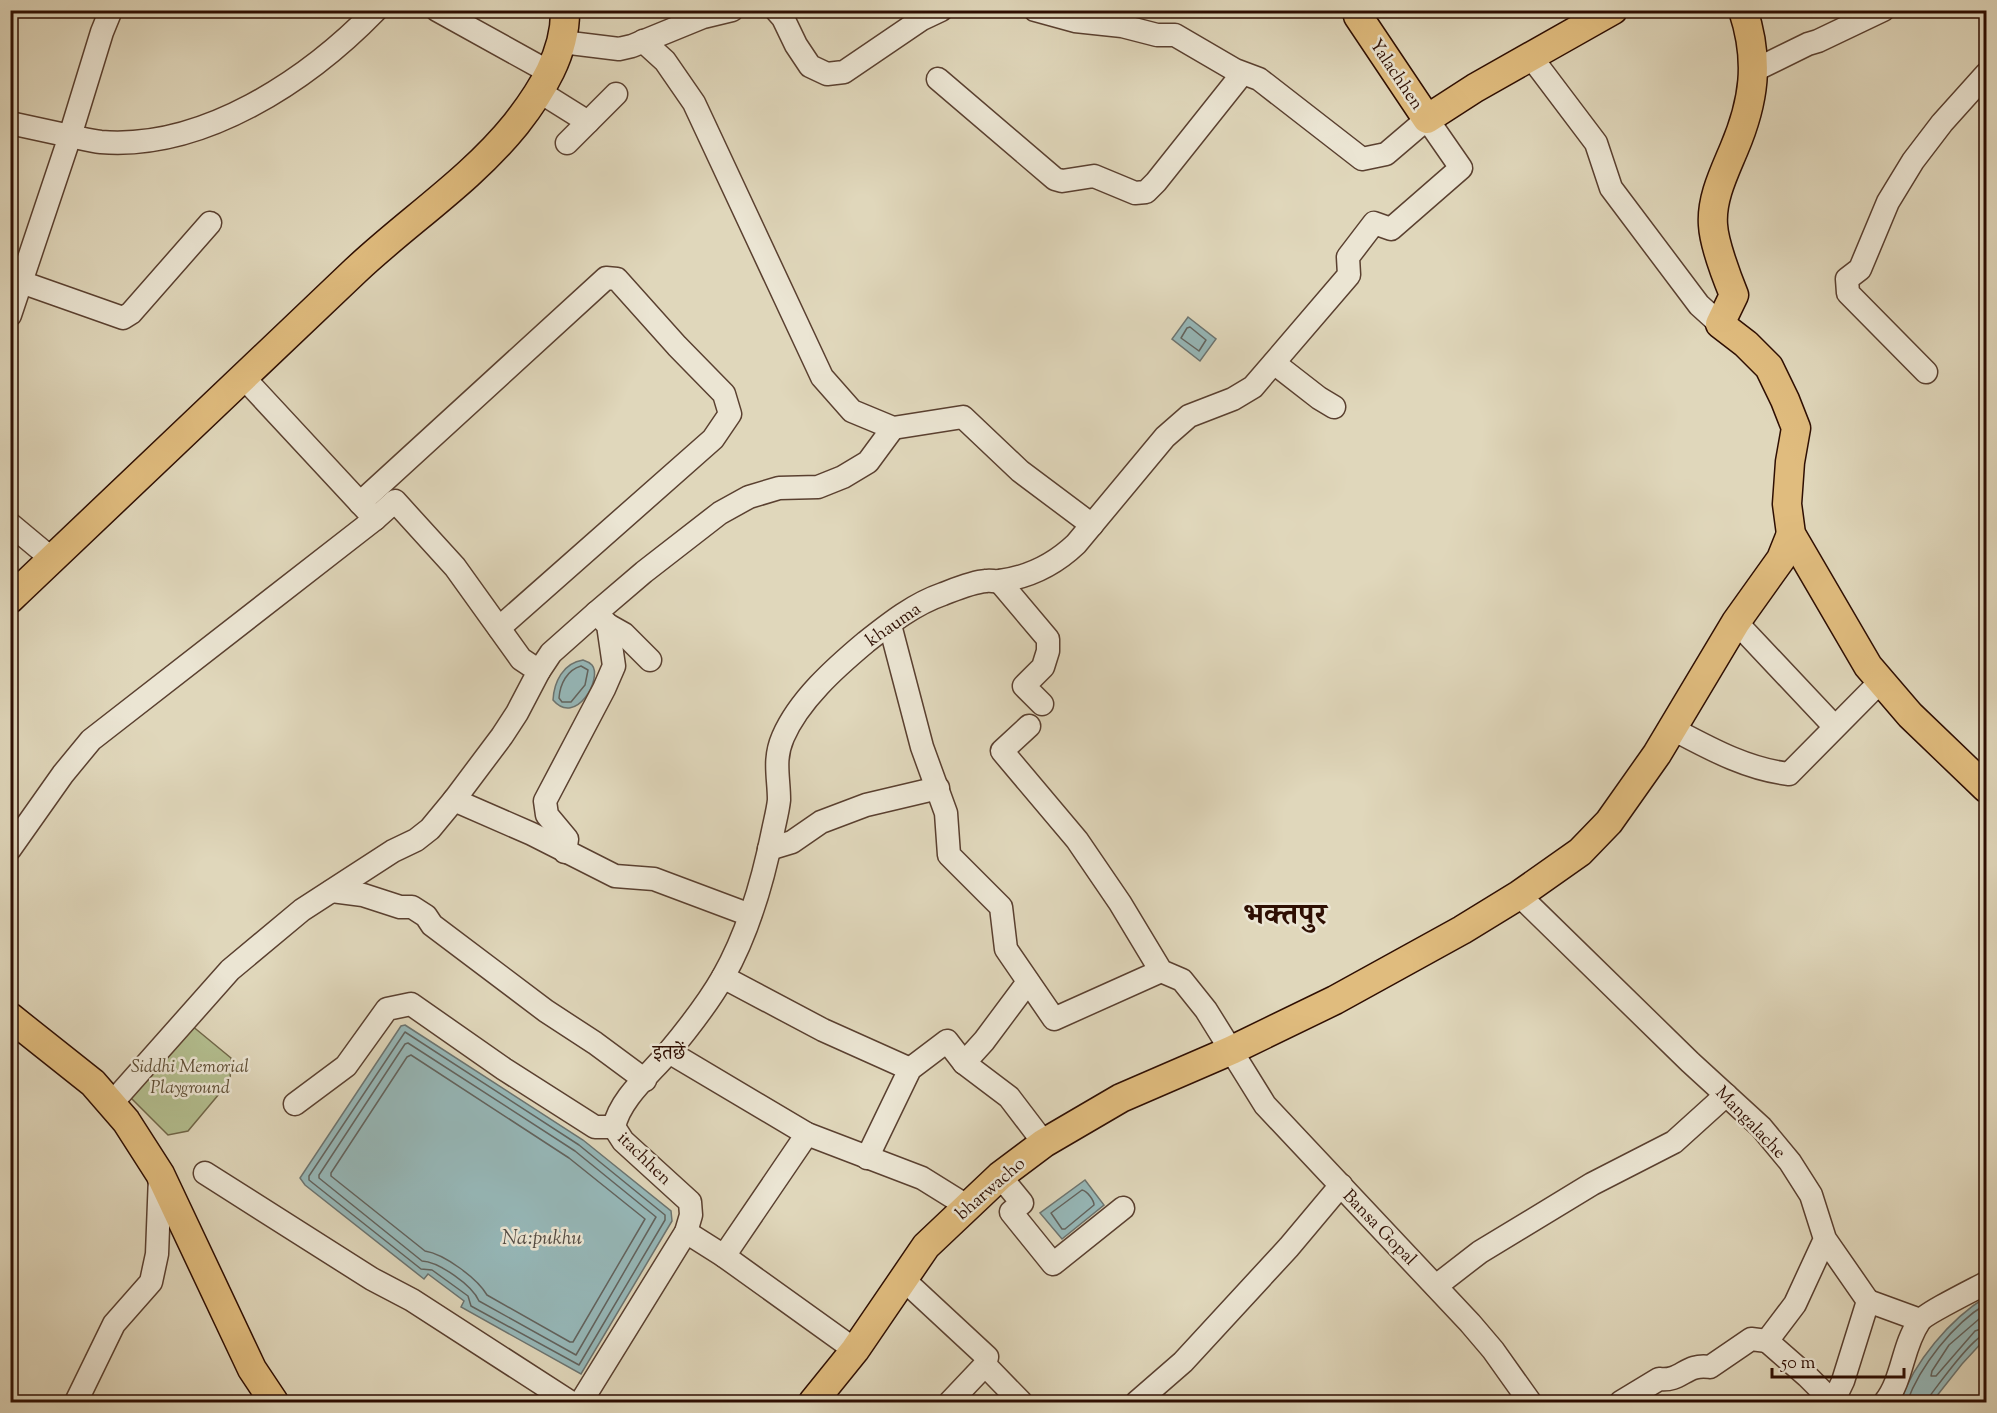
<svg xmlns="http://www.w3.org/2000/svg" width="1997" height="1413" viewBox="0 0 1997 1413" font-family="'Sorts Mill Goudy','Noto Serif Devanagari',serif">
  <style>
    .green { fill: #b3be8f; stroke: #706648; stroke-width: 1.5 }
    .water { fill: #96b8b9; stroke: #6c7470; stroke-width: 1.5 }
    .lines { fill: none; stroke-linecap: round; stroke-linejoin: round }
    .shore { stroke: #62635e; stroke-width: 1.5 }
    .minor-casing { stroke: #5a4030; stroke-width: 25 }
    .major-casing { stroke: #2e0e02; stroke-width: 31 }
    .minor { stroke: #ebe5d3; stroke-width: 22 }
    .major { stroke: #e0bc7e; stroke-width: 28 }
    .labels { text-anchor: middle; stroke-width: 5; stroke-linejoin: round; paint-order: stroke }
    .street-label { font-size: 18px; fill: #2e0e02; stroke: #ebe5d3 }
    .park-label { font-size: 18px; font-style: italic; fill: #5d4c33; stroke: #ebe5d3 }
    .neighbourhood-label { font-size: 20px; fill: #2e0e02; stroke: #ebe5d3 }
    .water-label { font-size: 20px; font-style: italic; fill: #524a42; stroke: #ebe5d3 }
    .town-label { font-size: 30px; font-weight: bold; fill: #2e0e02; stroke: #ebe5d3 }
  </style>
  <rect width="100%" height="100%" fill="#e0d7bb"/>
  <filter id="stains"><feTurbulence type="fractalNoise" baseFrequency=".00333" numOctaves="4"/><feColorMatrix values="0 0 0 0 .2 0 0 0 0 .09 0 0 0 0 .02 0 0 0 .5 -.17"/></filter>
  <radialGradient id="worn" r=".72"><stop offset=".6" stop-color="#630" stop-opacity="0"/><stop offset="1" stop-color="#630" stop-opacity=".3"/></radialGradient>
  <polygon class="green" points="191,1025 231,1058 230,1081 188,1131 168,1135 129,1096"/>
  <g class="water">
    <polygon points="1188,317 1216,339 1200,361 1172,339"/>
    <path d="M583,660C586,661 590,663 592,665C603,678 576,727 553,700C554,682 563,663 583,660Z"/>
    <polygon points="405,1025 583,1140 671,1211 672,1221 581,1374 461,1307 464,1301 428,1274 424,1279 305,1185 300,1178 401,1026"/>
    <polygon points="1085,1180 1104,1205 1062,1239 1040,1213"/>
    <path d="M1986,1297V1338L1962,1364L1932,1402H1900C1914,1362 1950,1319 1986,1297Z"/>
  </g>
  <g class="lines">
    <g class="shore">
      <polygon points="1190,327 1206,340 1199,351 1181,338 1187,328"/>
      <path d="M581,666L588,670L585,685L571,702H562L559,698C560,684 567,670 581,666Z"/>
      <polygon points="405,1032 579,1145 665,1215 665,1220 579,1365 471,1306 468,1296 432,1270 421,1269 309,1180 309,1176"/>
      <path d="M408,1043L575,1151L656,1217L576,1355L479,1301C472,1285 439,1262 422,1261L319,1178V1175L405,1044Z"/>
      <path d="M411,1055L569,1158L645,1219L573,1342H570L487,1295C477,1278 444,1254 425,1251L331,1176V1173L407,1057Z"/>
      <path d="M1082,1190C1087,1191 1094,1200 1094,1205L1065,1229H1062L1051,1213Z"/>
      <polyline points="1986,1313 1949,1345 1932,1371 1931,1376 1936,1376 1975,1331 1986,1327"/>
      <path d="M1907,1402C1920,1366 1953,1324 1986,1304"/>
      <path d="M1928,1402L1929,1397C1939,1384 1973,1336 1986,1334"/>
    </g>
    <g class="minor-casing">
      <g id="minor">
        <path d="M111,10L102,32L70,136C80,138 91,141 101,142C204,150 308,80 376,10"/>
        <polyline points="437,10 549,72"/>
        <polyline points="776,10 783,18 796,45 810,66 827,74 844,72 922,19 941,10"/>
        <polyline points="643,41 665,61 694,103 822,377 852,411 893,428 963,417 1020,471 1092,525"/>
        <polyline points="562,42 619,49 632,46 703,17 732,10"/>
        <polyline points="1531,57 1596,143 1611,188 1699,305 1720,324"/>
        <polyline points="1753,71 1808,44 1818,41 1883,10"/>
        <polyline points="938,79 1055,179 1062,181 1094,176 1135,193 1146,192 1156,182 1242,74"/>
        <polyline points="540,92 588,122"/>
        <polyline points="10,123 70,136 10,315"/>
        <polyline points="567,143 616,94"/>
        <polyline points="21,282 123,318 131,313 210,223"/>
        <polyline points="1274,363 1319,398 1334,407"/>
        <polyline points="1926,372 1848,293 1847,279 1860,269 1888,202 1913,161 1942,123 1986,74"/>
        <polyline points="360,503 606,278 617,279 677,346 724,394 730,414 713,439 499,628"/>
        <polyline points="10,524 52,559"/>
        <polyline points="999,581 1048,639 1048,651 1043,667 1024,686 1042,704"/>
        <polyline points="1736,622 1834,726"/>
        <polyline points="608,625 624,634 650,660"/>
        <polyline points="890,625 922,747 946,813 949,855 1001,907 1006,949 1054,1019 1161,971"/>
        <polyline points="539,671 551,653 596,613 644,572 720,513 749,497 779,488 818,487 843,477 868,462 893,428"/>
        <polyline points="1029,726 1002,751 1077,840 1120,903 1161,971 1182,980 1206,1010 1265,1105 1470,1323 1493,1350 1530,1402"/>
        <path d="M1671,728C1709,748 1746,769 1789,774L1880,682"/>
        <polyline points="454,800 532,834 615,876 654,879 750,915"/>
        <polyline points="10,849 63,774 91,740 375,519"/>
        <polyline points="769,849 792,842 821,822 866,805 938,788"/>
        <polyline points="565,852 567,839 547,815 545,801 604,689 614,666 608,625 596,613"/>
        <polyline points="332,891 363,895 400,907 412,907 426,916 432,925 546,1011 595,1043 645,1080"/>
        <polyline points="1519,895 1690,1062 1761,1127 1790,1162 1811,1195 1825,1239 1868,1301 1843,1381 1833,1402 1807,1376 1767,1341 1795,1304 1825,1239"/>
        <polyline points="723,977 823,1030 910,1069"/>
        <polyline points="669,1052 807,1134 922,1178 967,1206"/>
        <polyline points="964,1063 984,1041 1028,982"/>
        <polyline points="112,1103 230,970 302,910 393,851 416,840 430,829 454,800 502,736 517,713 539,671 521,659 455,567 395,501 375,519 244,378"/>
        <polyline points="295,1104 346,1066 387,1009 411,1004 504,1069 595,1127 614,1127"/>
        <polyline points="867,1158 910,1069 947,1041 964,1063 1009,1097 1044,1143"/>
        <polyline points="205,1173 372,1279 412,1300 570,1402"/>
        <polyline points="1000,1176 1022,1203 1011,1212 1053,1264 1123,1208"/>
        <polyline points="686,1232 724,1256 855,1350"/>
        <polyline points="724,1256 807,1134"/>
        <polyline points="904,1280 987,1357 985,1365 1021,1402"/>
        <polyline points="1436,1286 1480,1252 1592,1184 1674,1142 1726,1095"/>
        <polyline points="1868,1301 1920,1320"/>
        <polyline points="76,1402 114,1324 151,1282 157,1254 160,1176"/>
        <path d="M581,1402L686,1232L691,1215L690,1202L623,1141L614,1127C620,1099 648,1076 667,1054C687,1030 707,1005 723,977C748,933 763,881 773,831C775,821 778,810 779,800C779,777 773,760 783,737C799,700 835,668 866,642C890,623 914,604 943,594C956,589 972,582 986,581C991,580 995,582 1000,581C1029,577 1055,564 1076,544L1165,437L1189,416L1233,399L1253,387L1349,275L1348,257L1374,223L1391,229L1461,168L1427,119L1386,154L1362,159L1259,79L1235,70L1175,35H1157L1122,26L1075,21L1035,10"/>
        <polyline points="950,1402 985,1365"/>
        <polyline points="1137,1402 1183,1362 1289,1247 1341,1185"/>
        <path d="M1621,1402L1659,1379C1682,1382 1685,1363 1710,1367L1751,1339L1767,1341"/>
        <path d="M1885,1402C1903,1379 1902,1347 1919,1322C1924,1314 1975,1289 1986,1283"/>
      </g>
    </g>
    <g class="major-casing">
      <g id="major">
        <polyline points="1357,10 1358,16 1427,119 1475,88 1613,10"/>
        <path d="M1743,10C1760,61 1754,102 1734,149C1724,173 1711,199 1713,225C1714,243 1727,278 1734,295L1720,324L1746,344L1769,367L1785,400L1796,428L1790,462L1787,504L1791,534L1868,666L1910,715L1986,788"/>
        <path d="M10,599C125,489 241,380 355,271C408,221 470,181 516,124C541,92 566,53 565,10"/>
        <polyline points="10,1017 93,1083 126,1121 160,1174 252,1369 274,1402"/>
        <polyline points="813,1402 855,1350 926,1246 1000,1176 1044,1143 1121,1098 1232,1050 1335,1000 1462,930 1519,895 1580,852 1609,822 1657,754 1736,622 1781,559 1791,534"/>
      </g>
    </g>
    <use href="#minor" class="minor"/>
    <use href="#major" class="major"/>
  </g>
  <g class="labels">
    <g class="street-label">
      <text transform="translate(1397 74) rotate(56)" y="6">Yalachhen</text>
      <text transform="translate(893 624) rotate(-35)" y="6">khauma</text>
      <text transform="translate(1751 1122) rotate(46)" y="6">Mangalache</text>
      <text transform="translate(645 1158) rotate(44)" y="6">itachhen</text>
      <text transform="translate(990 1188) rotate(-41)" y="6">bharwacho</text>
      <text transform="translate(1380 1227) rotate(46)" y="6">Bansa Gopal</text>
    </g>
    <g class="park-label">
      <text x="190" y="1072">Siddhi Memorial<tspan x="190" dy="21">Playground</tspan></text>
    </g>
    <g class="neighbourhood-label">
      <text x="669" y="1059">इतछें</text>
    </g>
    <g class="water-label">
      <text x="542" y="1244">Na:pukhu</text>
    </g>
    <g class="town-label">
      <text x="1285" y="924">भक्तपुर</text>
    </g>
  </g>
  <rect width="1997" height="1413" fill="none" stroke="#e0d7bb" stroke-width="36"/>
  <rect x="12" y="12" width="1973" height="1389" fill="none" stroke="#2e0e02" stroke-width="3"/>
  <rect x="18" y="18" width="1961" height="1377" fill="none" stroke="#2e0e02" stroke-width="1.5"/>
  <path d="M1772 1368v9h132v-9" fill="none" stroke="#2e0e02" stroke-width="3"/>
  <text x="1781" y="1368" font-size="18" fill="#2e0e02" stroke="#ebe5d3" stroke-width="4.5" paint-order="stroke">50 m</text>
  <rect width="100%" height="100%" filter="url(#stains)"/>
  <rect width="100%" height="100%" fill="url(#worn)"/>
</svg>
